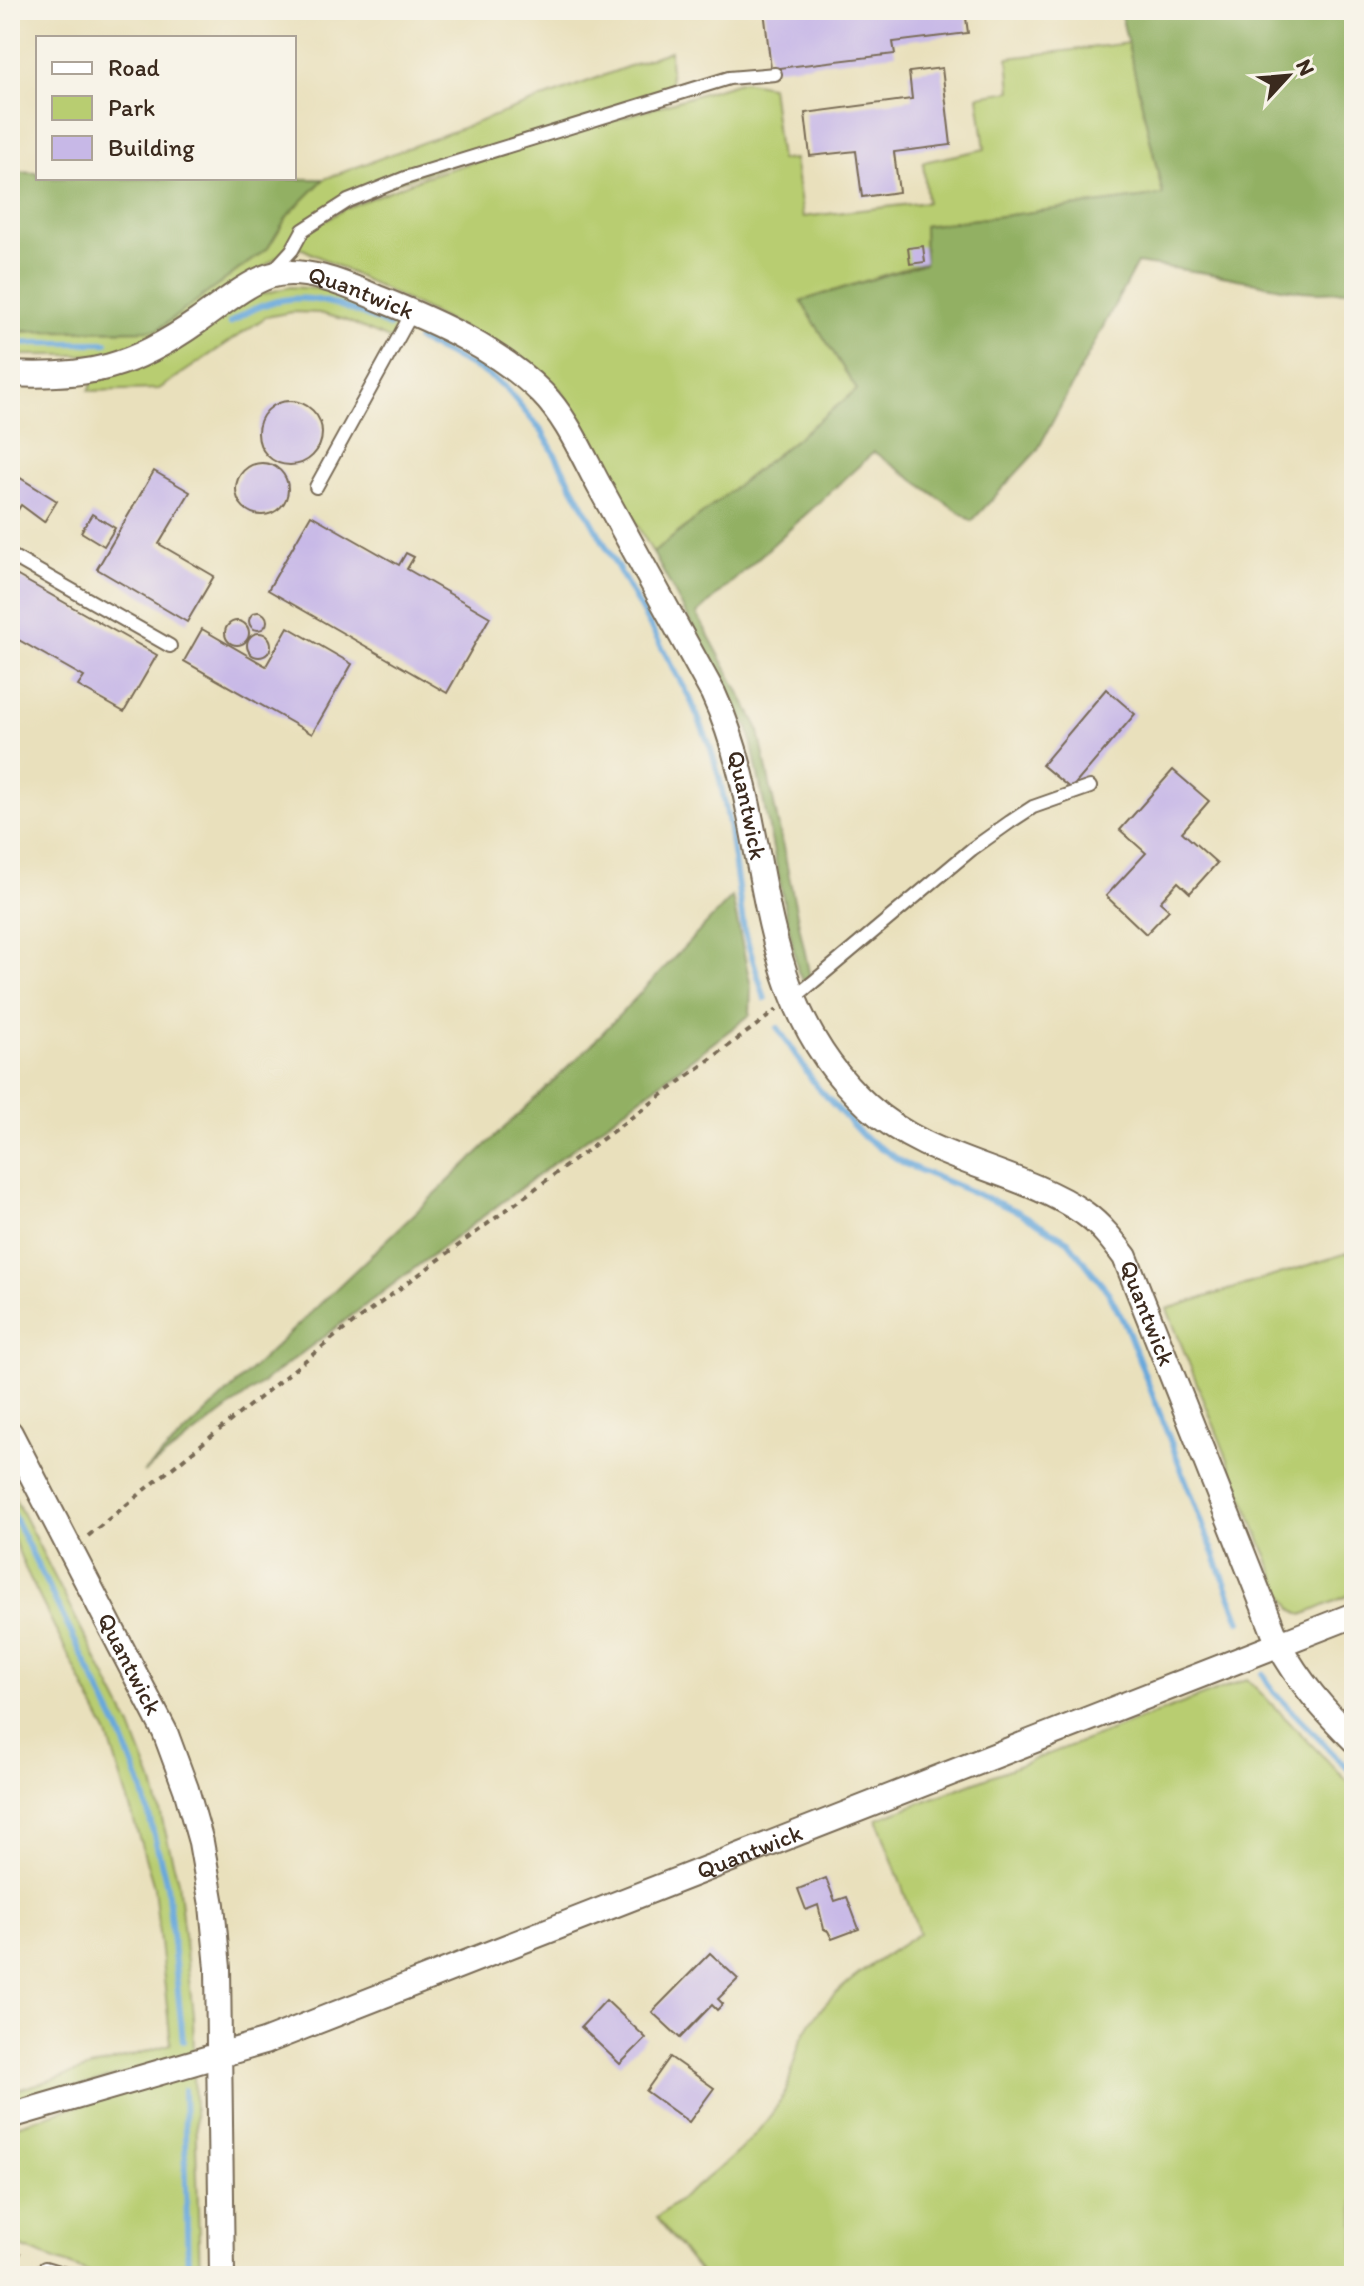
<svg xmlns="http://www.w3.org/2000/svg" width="1364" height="2286" viewBox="0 0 1364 2286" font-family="Itim,sans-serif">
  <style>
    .green { fill: #b8cd71; stroke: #7a7c48; stroke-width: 2 }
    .forest { fill: #92b063; stroke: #666d40; stroke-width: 2 }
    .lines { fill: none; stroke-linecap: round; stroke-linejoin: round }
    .stream { stroke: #68a8db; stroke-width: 6 }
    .building { fill: #c7b8e7 }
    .service-casing { stroke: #786a55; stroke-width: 16 }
    .minor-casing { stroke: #786a55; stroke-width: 28 }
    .path { stroke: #786a55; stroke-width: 4; stroke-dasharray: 6 6; stroke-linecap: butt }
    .service { stroke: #fff; stroke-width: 12 }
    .minor { stroke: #fff; stroke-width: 24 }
    .labels { text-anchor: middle; stroke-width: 7; stroke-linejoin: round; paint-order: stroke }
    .street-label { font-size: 24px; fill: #3b2a1e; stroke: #f7f3e8 }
  </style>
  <rect width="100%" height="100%" fill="#f7f3e8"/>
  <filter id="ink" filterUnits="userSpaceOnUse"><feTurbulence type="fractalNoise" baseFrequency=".0125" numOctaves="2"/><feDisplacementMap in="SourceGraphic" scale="16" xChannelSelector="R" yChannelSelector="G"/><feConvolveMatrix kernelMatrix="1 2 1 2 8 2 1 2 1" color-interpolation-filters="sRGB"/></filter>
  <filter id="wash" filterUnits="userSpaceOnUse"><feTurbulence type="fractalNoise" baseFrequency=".006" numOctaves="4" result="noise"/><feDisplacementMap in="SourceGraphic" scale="32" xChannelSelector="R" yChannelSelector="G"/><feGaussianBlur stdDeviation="1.8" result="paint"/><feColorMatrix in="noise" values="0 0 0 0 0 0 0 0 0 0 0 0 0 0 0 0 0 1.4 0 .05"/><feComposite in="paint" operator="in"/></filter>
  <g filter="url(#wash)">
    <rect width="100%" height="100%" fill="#e9e0bc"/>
    <g class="green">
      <polygon points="1128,43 1163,195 924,226 925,262 801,301 857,390 653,553 561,390 511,352 303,249 297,249 305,233 346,208 424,177 743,81 771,86 780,160 794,159 803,217 927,202 923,162 985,149 978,96 1011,91 1008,58"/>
      <polygon points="670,51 671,93 339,201 288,249 175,331 134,355 10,355 10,332 157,330 268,248 288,215 324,179"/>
      <polygon points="290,287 323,289 395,316 398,327 393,341 345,320 319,313 292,312 266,317 159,389 89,391 94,378 259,295"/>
      <polygon points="1354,1251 1354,1593 1303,1615 1292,1609 1279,1586 1167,1309"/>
      <polygon points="10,1489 131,1727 153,1784 178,1881 193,2015 194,2053 10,2107 10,2092 171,2044 154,1887 108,1735 26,1570 10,1530"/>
      <path d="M1247,1679L1354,1788V2276H703L656,2218C693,2188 737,2159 766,2121C774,2111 785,2097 788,2085C793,2069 795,2053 802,2038C825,1990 877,1962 919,1933L877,1819Z"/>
      <polygon points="183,2073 194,2076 200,2276 98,2276 10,2243 10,2127"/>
    </g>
    <g class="forest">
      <path d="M1120,10H1354V289C1308,297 1280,287 1237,279C1204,272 1170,268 1137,263L1037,451L972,521L874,452L697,614L758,727L810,977L803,981L798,972L749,730L653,553L857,390L801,301L925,263L924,226L1163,195Z"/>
      <polygon points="10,172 38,173 38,178 324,179 288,215 268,248 157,330 10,331"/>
      <polygon points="732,897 751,987 750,1015 143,1473 588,1048"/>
    </g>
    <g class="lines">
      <g class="stream">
        <path d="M230,323C289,282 330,299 389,326"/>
        <polyline points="418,340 482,371 505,387 543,433 690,698 710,746 720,780 729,824 744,930 765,999"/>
        <polyline points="10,343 106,343"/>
        <polyline points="778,1028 817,1087 864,1137 905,1164 1017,1211 1068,1241 1108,1292 1126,1326 1240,1621"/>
        <polyline points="10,1509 120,1732 141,1785 167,1885 183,2041"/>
        <polyline points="1263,1674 1274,1692 1354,1775"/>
        <polyline points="184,2090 188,2276"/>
      </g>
    </g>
    <g id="blocks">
      <g class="building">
        <polygon points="764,10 965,10 968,33 893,42 895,54 771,69"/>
        <polygon points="942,68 951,145 894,152 899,192 862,197 856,151 810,156 805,113 912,99 909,72"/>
        <polygon points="923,246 925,262 910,264 908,248"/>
        <circle cx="290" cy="433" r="32"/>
        <circle cx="262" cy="489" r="26"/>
        <polygon points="154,471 190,492 159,544 214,576 187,622 97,569"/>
        <polygon points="10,475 15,478 17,476 57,501 44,522 21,505 16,513 10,509"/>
        <polygon points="92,514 115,528 104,546 81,532"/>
        <polygon points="311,515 399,565 406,553 414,557 407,569 490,617 447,693 268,590"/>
        <polygon points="16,575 157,655 124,712 78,686 84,677 10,635 10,585"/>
        <circle cx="258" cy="621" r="9"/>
        <circle cx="237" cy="633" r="12"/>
        <polygon points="288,627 352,664 312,734 184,661 202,629 266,666"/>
        <circle cx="259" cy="645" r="12"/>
        <polygon points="1106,689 1135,714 1071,789 1042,765"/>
        <polygon points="1173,770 1209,801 1182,832 1217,863 1190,893 1178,882 1160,902 1169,910 1146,934 1106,896 1146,853 1120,830"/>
        <polygon points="826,1878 835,1901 847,1897 859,1929 832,1939 828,1931 824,1929 818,1905 806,1910 798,1889"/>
        <polygon points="710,1953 738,1979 718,1999 723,2004 717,2010 712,2005 680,2038 652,2012"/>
        <polygon points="606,2000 646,2038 620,2064 581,2027"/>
        <polygon points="670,2057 714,2088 689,2122 646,2091"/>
        <polygon points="10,2249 21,2253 12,2276 10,2276"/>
      </g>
    </g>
  </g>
  <g filter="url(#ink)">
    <use href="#blocks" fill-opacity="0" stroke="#786a55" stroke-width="2"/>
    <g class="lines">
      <g class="service-casing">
        <g id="service">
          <polyline points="271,273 292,250 303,230 348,201 405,178 729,78 775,74"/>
          <polyline points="316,487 412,313"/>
          <polyline points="10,555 170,646"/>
          <polyline points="793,999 972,849 1010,822 1033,807 1090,787"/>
          <polyline points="35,2276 45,2268 72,2276"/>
        </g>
      </g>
      <g class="minor-casing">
        <g id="minor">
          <path id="s1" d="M10,374C89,378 133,367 198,321C217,308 247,283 269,276C304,265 349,286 380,299C437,322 498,349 542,393C568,419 584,459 602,491C639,559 676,626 713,693C777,831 744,994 868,1106C929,1162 1017,1168 1084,1213C1101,1225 1113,1241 1125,1257L1279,1645C1299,1682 1324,1710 1354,1740"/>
          <path id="s2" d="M10,1433L165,1732L186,1789L201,1842L212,1905L218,1968L222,2276"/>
          <path id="s3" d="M10,2116L264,2042L1354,1615"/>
        </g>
      </g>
      <polyline class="path" points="88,1536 333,1338 777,1010"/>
      <use href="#service" class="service"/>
      <use href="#minor" class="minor"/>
    </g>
  </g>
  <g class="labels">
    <g class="street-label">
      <text dy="8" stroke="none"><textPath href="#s1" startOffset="380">Quantwick</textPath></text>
      <text dy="8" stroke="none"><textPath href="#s1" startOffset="1052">Quantwick</textPath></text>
      <text dy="8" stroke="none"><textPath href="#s1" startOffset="1746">Quantwick</textPath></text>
      <text dy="8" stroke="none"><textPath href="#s2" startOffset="260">Quantwick</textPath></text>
      <text dy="8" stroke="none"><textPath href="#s3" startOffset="786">Quantwick</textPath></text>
    </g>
  </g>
  <rect width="1364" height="2286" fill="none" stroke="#f7f3e8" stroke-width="40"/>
  <rect x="36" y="36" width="260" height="144" fill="#f7f3e8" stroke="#aca397" stroke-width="2"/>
  <rect x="52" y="62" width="40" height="12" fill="#ffffff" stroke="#aca397" stroke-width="2"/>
  <text x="108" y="76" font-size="24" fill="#3b2a1e">Road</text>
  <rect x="52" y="96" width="40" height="24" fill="#b8cd71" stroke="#aca397" stroke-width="2"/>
  <text x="108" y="116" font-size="24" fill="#3b2a1e">Park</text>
  <rect x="52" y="136" width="40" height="24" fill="#c7b8e7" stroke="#aca397" stroke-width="2"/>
  <text x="108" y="156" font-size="24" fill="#3b2a1e">Building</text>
  <g transform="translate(1288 76) rotate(64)" stroke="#f7f3e8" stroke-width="6" paint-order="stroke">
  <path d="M0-6L14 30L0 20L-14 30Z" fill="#3b2a1e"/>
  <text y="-12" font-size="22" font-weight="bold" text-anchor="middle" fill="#3b2a1e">N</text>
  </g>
</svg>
